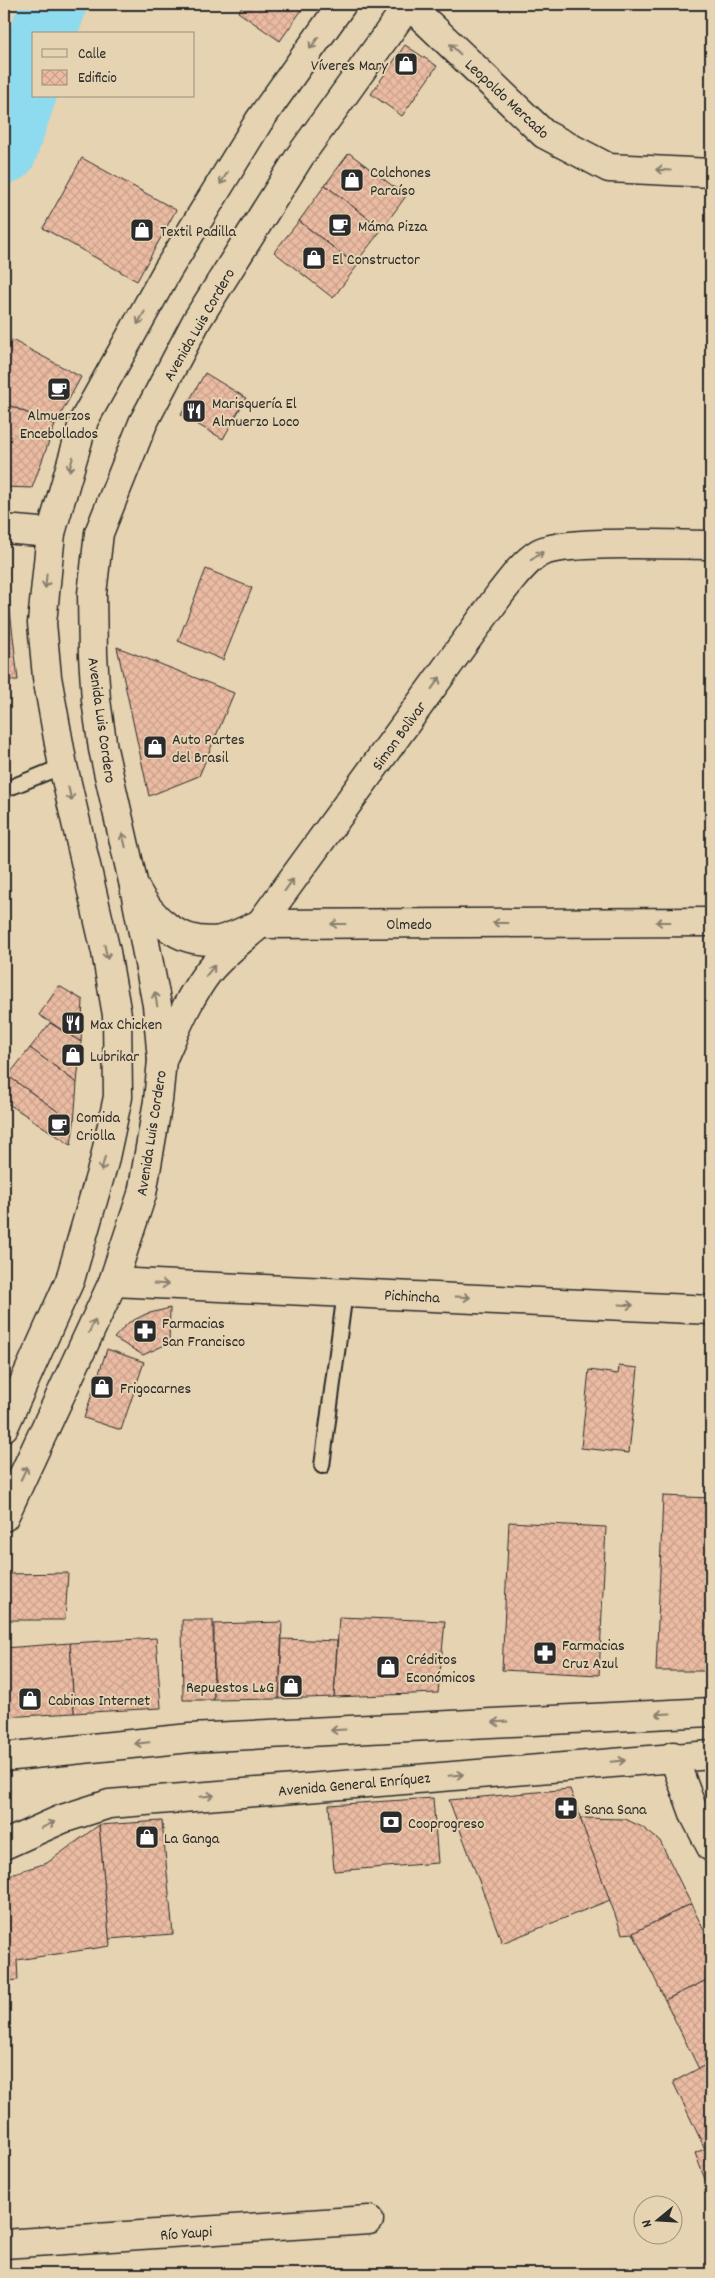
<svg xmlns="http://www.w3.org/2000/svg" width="715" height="2278" viewBox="0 0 715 2278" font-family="Dekko,sans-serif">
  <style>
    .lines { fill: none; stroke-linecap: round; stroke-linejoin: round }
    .river { stroke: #8edaee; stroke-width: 66 }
    .building { fill: url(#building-cross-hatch); stroke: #2b2b2b }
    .service-casing { stroke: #2b2b2b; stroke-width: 18 }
    .minor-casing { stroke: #2b2b2b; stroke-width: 31 }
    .secondary-casing { stroke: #2b2b2b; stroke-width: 31 }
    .service { stroke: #e5d3b1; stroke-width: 14 }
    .minor { stroke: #e5d3b1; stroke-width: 28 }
    .secondary { stroke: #e5d3b1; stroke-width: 28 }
    .oneway { stroke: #887f6e }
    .labels { text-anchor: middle; stroke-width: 4; stroke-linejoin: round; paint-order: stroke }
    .poi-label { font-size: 16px; fill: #2b2b2b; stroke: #e5d3b1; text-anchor: start }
    .street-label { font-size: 16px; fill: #2b2b2b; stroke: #e5d3b1 }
  </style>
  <defs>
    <pattern id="building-cross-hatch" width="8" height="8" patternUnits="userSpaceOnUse" patternTransform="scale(1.25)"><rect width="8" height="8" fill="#ebbba2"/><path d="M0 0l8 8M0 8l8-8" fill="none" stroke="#caa18c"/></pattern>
  </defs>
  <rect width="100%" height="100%" fill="#e5d3b1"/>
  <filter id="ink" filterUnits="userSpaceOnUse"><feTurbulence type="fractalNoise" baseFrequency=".02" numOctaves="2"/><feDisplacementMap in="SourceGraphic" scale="10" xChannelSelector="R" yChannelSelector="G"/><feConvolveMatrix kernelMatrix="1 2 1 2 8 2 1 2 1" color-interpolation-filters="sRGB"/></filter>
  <g filter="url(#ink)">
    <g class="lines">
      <g class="river">
        <polyline points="43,34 54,4"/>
        <polyline points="4,151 34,63"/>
      </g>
    </g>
    <g class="building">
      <polygon points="244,4 306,4 280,41 238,12"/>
      <polygon points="405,45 437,66 402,116 371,94"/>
      <polygon points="349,153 406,196 382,229 325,185"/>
      <polygon points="82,158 176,210 137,281 43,228"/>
      <polygon points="325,185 382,229 355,264 299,221"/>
      <polygon points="299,221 357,266 333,298 274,252"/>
      <polygon points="12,340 81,377 55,425 4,403 4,356"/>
      <polygon points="205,373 246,398 223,439 181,415"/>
      <polygon points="6,404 55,425 32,488 4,487 4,407"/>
      <polygon points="4,567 5,567 18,680 4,680"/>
      <polygon points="206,569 252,588 223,660 178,641"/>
      <polygon points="117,647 234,693 199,776 149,796"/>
      <polygon points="59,986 83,1000 81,1042 39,1015"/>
      <polygon points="50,1023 81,1042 77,1083 30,1048"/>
      <polygon points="30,1048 77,1083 74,1123 8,1076"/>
      <polygon points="8,1076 74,1123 71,1145 4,1101 4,1084"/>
      <polygon points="170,1308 169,1343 143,1355 114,1338 128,1323 146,1314"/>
      <polygon points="107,1349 144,1362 121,1430 84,1418"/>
      <polygon points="619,1366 638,1368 629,1453 581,1448 589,1370 618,1374"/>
      <polygon points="663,1496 711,1498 711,1671 656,1671"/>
      <polygon points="509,1522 606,1527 599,1675 502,1670"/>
      <polygon points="68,1573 65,1620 4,1620 4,1586 8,1574"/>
      <polygon points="339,1617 445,1621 438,1693 334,1697"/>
      <polygon points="182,1620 213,1620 214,1700 183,1700"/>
      <polygon points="282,1622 279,1699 214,1700 214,1624"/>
      <polygon points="156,1638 161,1708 74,1713 70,1643"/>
      <polygon points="282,1639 337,1641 334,1697 279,1699"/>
      <polygon points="70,1643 74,1713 4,1717 4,1648"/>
      <polygon points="570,1789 610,1900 502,1943 449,1800"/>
      <polygon points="433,1798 438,1863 334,1871 329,1805"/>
      <polygon points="580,1818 625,1819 642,1827 660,1841 691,1904 633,1933 622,1934"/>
      <polygon points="162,1821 173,1934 109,1939 99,1825"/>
      <polygon points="99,1825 110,1946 17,1960 18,1980 4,1981 4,1883 14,1873 47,1863"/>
      <polygon points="691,1904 711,1945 711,1978 665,2000 633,1933"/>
      <polygon points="711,1978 711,2062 699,2069 665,2000"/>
      <polygon points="711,2062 711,2146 705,2149 673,2082"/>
      <polygon points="711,2146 711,2195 695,2153"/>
    </g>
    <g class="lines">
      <g class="service-casing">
        <g id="service">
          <polyline points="4,790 63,766"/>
          <polyline points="322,1466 345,1292"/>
        </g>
      </g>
      <g class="minor-casing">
        <g id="minor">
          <polyline points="408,4 544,134 609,168 711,173"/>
          <polyline points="4,529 51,533"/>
          <path d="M134,886C151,919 180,946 220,940C233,937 248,929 260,924L711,922"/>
          <path d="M162,1060C176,1029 188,998 209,971C224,953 243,939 260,924L500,594C511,580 524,562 539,553C564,539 677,545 711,545"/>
          <polyline points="113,1282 711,1310"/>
          <polyline points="673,1756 695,1816 711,1847"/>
          <polyline points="4,2244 369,2220"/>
        </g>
      </g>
      <g class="secondary-casing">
        <g id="secondary">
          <polyline points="4,1427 70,1280 104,1162 118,1097 117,1015 106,952 63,766 47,677 42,623 51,533 84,420 167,271 259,121 342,4"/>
          <polyline points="4,1517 113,1282 142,1194 158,1101 162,1060 157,1005 134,886 103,749 96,700 93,655 92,594 99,533 143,423 197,320 300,156 409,4"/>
          <polyline points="4,1757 190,1738 711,1712"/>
          <polyline points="4,1845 62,1819 109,1804 711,1755"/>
        </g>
      </g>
      <use href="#service" class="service"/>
      <use href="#minor" class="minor"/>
      <use href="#secondary" class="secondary"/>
    </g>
    <defs><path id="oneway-shaft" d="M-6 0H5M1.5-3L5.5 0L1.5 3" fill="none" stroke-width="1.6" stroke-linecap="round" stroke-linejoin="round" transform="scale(1.25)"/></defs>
    <g class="oneway">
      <use href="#oneway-shaft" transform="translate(314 43) rotate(126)"/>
      <use href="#oneway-shaft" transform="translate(455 49) rotate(-136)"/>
      <use href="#oneway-shaft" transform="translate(663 170) rotate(-177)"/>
      <use href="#oneway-shaft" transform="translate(224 178) rotate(121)"/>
      <use href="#oneway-shaft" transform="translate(141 318) rotate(119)"/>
      <use href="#oneway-shaft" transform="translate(71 464) rotate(106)"/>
      <use href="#oneway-shaft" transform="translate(537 556) rotate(-34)"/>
      <use href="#oneway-shaft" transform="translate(46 581) rotate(95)"/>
      <use href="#oneway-shaft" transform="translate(436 683) rotate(-54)"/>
      <use href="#oneway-shaft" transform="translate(70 794) rotate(77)"/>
      <use href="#oneway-shaft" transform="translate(124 840) rotate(-103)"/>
      <use href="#oneway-shaft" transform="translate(289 885) rotate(-54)"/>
      <use href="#oneway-shaft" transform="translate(663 922) rotate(180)"/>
      <use href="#oneway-shaft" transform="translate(500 923) rotate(180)"/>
      <use href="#oneway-shaft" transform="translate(338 924) rotate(180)"/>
      <use href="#oneway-shaft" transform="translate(106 952) rotate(78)"/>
      <use href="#oneway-shaft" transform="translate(210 971) rotate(-51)"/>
      <use href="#oneway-shaft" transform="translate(156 999) rotate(-100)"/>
      <use href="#oneway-shaft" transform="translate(103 1164) rotate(105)"/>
      <use href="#oneway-shaft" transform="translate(161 1284) rotate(3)"/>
      <use href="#oneway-shaft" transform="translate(463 1297) rotate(3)"/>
      <use href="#oneway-shaft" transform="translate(626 1305) rotate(3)"/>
      <use href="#oneway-shaft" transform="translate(92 1326) rotate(-65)"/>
      <use href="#oneway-shaft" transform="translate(24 1473) rotate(-65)"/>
      <use href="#oneway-shaft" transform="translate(663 1714) rotate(177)"/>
      <use href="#oneway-shaft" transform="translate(500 1722) rotate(177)"/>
      <use href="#oneway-shaft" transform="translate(338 1730) rotate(177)"/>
      <use href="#oneway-shaft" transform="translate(142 1743) rotate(174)"/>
      <use href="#oneway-shaft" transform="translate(618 1761) rotate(-5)"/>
      <use href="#oneway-shaft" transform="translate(456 1775) rotate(-5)"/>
      <use href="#oneway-shaft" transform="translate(207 1796) rotate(-5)"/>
      <use href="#oneway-shaft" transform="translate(48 1825) rotate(-25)"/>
    </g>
  </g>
  <defs>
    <g id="shop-square" transform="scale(1.25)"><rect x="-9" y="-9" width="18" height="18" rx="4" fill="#2b2b2b" stroke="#e5d3b1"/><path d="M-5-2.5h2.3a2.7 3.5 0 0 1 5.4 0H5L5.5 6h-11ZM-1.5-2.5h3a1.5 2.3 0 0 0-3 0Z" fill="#fff"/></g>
    <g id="cafe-square" transform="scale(1.25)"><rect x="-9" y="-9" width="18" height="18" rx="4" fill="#2b2b2b" stroke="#e5d3b1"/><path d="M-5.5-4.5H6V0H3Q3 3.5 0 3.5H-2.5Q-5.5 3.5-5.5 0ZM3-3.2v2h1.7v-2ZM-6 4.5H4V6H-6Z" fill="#fff"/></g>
    <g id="restaurant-square" transform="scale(1.25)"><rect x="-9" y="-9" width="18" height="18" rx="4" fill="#2b2b2b" stroke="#e5d3b1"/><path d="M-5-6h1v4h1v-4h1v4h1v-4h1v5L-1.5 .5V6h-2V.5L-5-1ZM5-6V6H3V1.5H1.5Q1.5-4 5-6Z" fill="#fff"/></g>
    <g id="pharmacy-square" transform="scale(1.25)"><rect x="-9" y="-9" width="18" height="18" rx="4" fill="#2b2b2b" stroke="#e5d3b1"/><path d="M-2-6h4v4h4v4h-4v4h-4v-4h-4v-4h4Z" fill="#fff"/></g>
    <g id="bank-square" transform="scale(1.25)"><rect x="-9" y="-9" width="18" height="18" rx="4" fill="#2b2b2b" stroke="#e5d3b1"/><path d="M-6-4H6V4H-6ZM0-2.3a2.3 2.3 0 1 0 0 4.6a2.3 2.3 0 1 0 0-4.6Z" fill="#fff"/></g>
  </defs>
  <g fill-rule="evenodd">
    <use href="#shop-square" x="406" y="64"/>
    <use href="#shop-square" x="352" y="180"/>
    <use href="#cafe-square" x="340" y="225"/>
    <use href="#shop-square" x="142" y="230"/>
    <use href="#shop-square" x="314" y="258"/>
    <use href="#cafe-square" x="59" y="389"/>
    <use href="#restaurant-square" x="194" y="411"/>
    <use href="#shop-square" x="155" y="747"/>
    <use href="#restaurant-square" x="73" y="1023"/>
    <use href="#shop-square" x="73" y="1055"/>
    <use href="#cafe-square" x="59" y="1125"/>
    <use href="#pharmacy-square" x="145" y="1331"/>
    <use href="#shop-square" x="102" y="1387"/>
    <use href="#pharmacy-square" x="545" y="1653"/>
    <use href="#shop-square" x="388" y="1667"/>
    <use href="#shop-square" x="291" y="1686"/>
    <use href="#shop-square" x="30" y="1699"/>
    <use href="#pharmacy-square" x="566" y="1808"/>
    <use href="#bank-square" x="391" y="1822"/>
    <use href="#shop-square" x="147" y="1837"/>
  </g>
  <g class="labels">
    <g class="poi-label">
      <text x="388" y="70" text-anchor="end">Víveres Mary</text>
      <text x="370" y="177">Colchones<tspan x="370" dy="18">Paraíso</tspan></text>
      <text x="358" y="231">Máma Pizza</text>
      <text x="160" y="236">Textil Padilla</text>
      <text x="332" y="264">El Constructor</text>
      <text x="212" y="408">Marisquería El<tspan x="212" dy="18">Almuerzo Loco</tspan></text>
      <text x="59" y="420" text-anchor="middle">Almuerzos<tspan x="59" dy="18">Encebollados</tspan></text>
      <text x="172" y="744">Auto Partes<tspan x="172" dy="18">del Brasil</tspan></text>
      <text x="90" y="1029">Max Chicken</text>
      <text x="90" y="1061">Lubrikar</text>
      <text x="76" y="1122">Comida<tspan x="76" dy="18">Criolla</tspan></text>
      <text x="162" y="1328">Farmacias<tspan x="162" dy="18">San Francisco</tspan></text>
      <text x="120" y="1393">Frigocarnes</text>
      <text x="562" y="1650">Farmacias<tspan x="562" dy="18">Cruz Azul</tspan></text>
      <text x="406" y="1664">Créditos<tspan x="406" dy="18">Económicos</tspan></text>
      <text x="274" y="1692" text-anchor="end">Repuestos L&amp;G</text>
      <text x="48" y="1705">Cabinas Internet</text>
      <text x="584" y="1814">Sana Sana</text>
      <text x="408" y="1828">Cooprogreso</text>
      <text x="164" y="1843">La Ganga</text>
    </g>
    <g class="street-label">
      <text transform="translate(508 98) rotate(43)" y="6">Leopoldo Mercado</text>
      <text transform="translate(198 324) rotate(-60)" y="6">Avenida Luis Cordero</text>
      <text transform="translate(103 720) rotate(82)" y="6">Avenida Luis Cordero</text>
      <text transform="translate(398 735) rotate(-54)" y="6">Simon Bolìvar</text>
      <text x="409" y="929">Olmedo</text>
      <text transform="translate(150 1133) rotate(-81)" y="6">Avenida Luis Cordero</text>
      <text transform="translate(412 1295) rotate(3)" y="6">Pichincha</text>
      <text transform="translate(354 1783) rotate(-5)" y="6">Avenida General Enríquez</text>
      <text transform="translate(186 2232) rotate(-4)" y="6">Río Yaupi</text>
    </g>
  </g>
  <rect width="715" height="2278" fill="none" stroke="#e5d3b1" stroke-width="20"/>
  <rect x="10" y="10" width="695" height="2258" fill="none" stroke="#2b2b2b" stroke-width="2" filter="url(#ink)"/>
  <rect x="32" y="32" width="162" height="65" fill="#e5d3b1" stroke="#9b907b"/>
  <rect x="42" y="49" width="25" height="8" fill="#e5d3b1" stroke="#9b907b"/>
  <text x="78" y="58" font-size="15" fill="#2b2b2b">Calle</text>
  <rect x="42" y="70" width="25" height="15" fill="url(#building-cross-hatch)" stroke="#9b907b"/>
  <text x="78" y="82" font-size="15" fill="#2b2b2b">Edificio</text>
  <g transform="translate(658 2220) rotate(252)"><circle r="24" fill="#e5d3b1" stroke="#9b907b"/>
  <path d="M0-4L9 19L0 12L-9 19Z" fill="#2b2b2b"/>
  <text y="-8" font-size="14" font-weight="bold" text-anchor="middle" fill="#2b2b2b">N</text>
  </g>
</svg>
